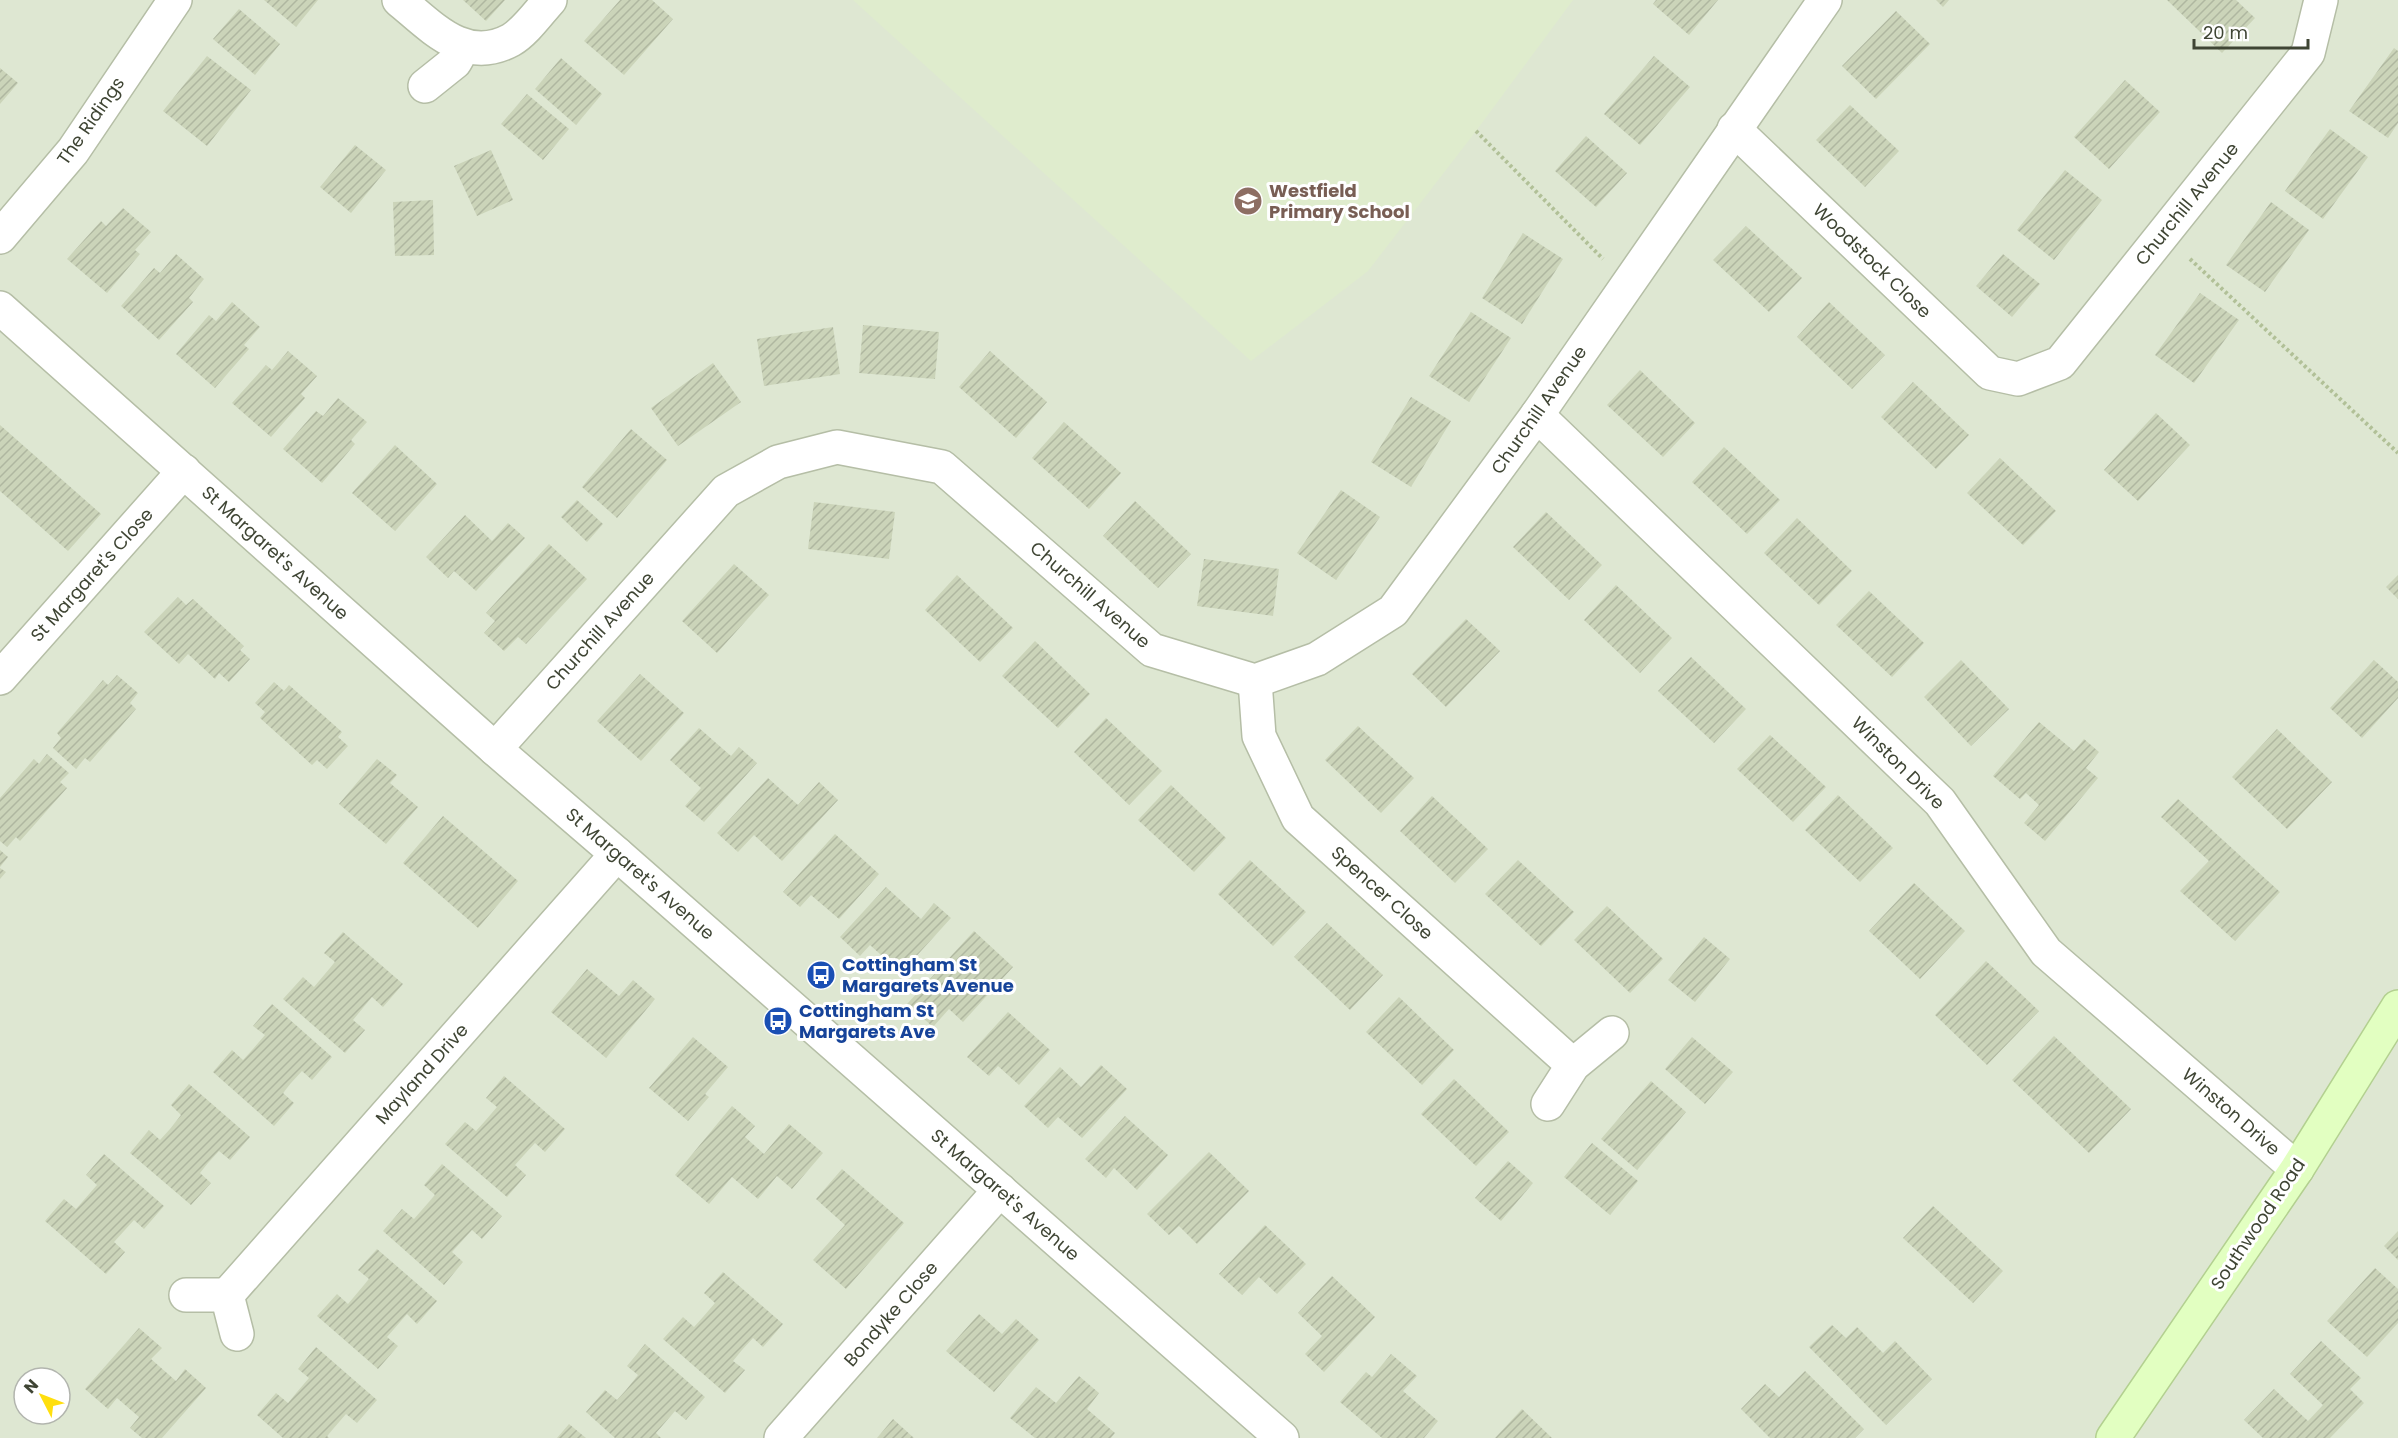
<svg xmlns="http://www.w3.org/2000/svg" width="2398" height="1438" viewBox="0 0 2398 1438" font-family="Poppins,sans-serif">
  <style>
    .residential { fill: #dee7d2; fill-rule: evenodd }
    .education { fill: #dfeccd }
    .building { fill: url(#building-hatch) }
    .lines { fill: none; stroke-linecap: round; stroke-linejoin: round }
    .street-casing { stroke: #b5bea6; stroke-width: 36 }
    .secondary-casing { stroke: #b3d090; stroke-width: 36 }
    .path { stroke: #b1c097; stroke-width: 4; stroke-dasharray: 3 3; stroke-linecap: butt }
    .street { stroke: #fff; stroke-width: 33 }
    .secondary { stroke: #e2ffc1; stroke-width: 33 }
    .labels { text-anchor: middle; stroke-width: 6; stroke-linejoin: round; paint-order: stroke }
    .street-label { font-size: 18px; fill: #3f4534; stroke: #fff }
    .education-label { font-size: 18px; font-weight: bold; fill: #785e54; stroke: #fff; text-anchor: start }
    .transit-label { font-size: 18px; font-weight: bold; fill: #164399; stroke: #fff; text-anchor: start }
  </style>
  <defs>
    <pattern id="building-hatch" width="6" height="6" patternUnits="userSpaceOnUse" patternTransform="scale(1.5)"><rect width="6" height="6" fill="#cbd4b9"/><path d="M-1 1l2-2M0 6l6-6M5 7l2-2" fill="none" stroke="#afb7a0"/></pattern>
  </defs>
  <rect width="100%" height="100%" fill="#ecf3e4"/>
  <path class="residential" d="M0,0H2398V1438H0ZM24,1378H60V1414H24Z"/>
  <polygon class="education" points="853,0 1573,0 1476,131 1368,271 1251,361"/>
  <g class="building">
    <polygon points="264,0 318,0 296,27"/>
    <polygon points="463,0 505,0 486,21"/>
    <polygon points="620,0 652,0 673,19 624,75 584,41"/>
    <polygon points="1656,0 1718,0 1689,35 1653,4"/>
    <polygon points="1936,0 1949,0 1943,7"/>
    <polygon points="2167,0 2236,0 2255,18 2222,53"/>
    <polygon points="239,9 280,44 255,75 213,39"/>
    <polygon points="1896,11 1930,44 1876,99 1842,66"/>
    <polygon points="2394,48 2398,51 2398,123 2388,138 2349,111"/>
    <polygon points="207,56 251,90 207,146 163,111"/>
    <polygon points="1654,56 1690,87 1640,145 1604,114"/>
    <polygon points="561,58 602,94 576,125 535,89"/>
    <polygon points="0,68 18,83 0,104"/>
    <polygon points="2125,80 2160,112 2109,169 2074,137"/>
    <polygon points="527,94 569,129 543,160 501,124"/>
    <polygon points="1850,105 1899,151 1865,187 1816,140"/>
    <polygon points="2330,129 2368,157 2323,219 2285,191"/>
    <polygon points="1586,136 1627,173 1596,207 1555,171"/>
    <polygon points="355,145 386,170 351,213 320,187"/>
    <polygon points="491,150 513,200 477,216 454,166"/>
    <polygon points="2065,170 2102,200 2054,260 2017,230"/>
    <polygon points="433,200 434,255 395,256 393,202"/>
    <polygon points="2271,202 2309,230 2265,292 2226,265"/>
    <polygon points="123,208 151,232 135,250 140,254 107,293 67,259 101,221 106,226"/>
    <polygon points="1746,226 1802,278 1769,312 1713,260"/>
    <polygon points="1523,233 1563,259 1522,324 1482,298"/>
    <polygon points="176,254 204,279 189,298 193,302 159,340 121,306 154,268 160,273"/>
    <polygon points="2003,254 2040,284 2012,317 1976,286"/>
    <polygon points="2200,293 2239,320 2194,383 2155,355"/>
    <polygon points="232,302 260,327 244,345 249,349 215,388 176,354 209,315 216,321"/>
    <polygon points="1829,302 1885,355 1852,389 1797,337"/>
    <polygon points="1471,312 1511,338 1469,402 1429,376"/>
    <polygon points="863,325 939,332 935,379 859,373"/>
    <polygon points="833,327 840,374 764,386 757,339"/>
    <polygon points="288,351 317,376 301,394 305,398 271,437 232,403 266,365 272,370"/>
    <polygon points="990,351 1047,402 1016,438 959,387"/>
    <polygon points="713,363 741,402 678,446 651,408"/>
    <polygon points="1640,370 1695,423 1663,457 1607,405"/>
    <polygon points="1913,382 1969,435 1936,469 1881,417"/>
    <polygon points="1411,397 1451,421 1411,487 1371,462"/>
    <polygon points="338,398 367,422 351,440 355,444 322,483 283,449 316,411 323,416"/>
    <polygon points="2156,413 2190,445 2138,501 2104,470"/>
    <polygon points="1064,422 1121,473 1089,509 1032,458"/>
    <polygon points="0,425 101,514 68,551 0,491"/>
    <polygon points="631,429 667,460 617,518 582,487"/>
    <polygon points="395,445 437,484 395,531 352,493"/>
    <polygon points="1724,447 1780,500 1747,534 1692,482"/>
    <polygon points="2000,458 2056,511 2023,545 1967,493"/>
    <polygon points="1341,490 1380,517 1336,580 1297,553"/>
    <polygon points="577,500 603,524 587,542 561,517"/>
    <polygon points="1135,501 1191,554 1158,588 1103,536"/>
    <polygon points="814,502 895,512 889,559 808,549"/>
    <polygon points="1546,512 1602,565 1569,600 1513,547"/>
    <polygon points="465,515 492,541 508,523 525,538 476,591 454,571 448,578 426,557"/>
    <polygon points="1797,518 1852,571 1819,605 1764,553"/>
    <polygon points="549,544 587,579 526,644 518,637 504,651 484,633 495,621 486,613"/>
    <polygon points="1204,559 1279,569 1273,616 1197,606"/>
    <polygon points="734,564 769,595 717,653 682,621"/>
    <polygon points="957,575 1013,628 980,662 925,610"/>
    <polygon points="2398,575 2398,599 2386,587"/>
    <polygon points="1616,585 1672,638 1640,673 1584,620"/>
    <polygon points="1869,591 1924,643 1892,677 1836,625"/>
    <polygon points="178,597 186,605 193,599 244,646 240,650 250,659 229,682 219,673 215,679 188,654 179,664 144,632"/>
    <polygon points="1466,619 1500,651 1446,707 1412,674"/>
    <polygon points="1035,641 1090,694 1058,728 1002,676"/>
    <polygon points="1691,657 1746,709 1714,743 1658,691"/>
    <polygon points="1961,660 2009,709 1971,746 1924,697"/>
    <polygon points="2374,660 2398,682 2398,698 2362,738 2330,708"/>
    <polygon points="640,674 684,713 641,761 597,721"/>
    <polygon points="117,675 138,693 130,703 136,709 90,762 85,758 76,769 53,748 61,738 57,733 103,680 108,685"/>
    <polygon points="274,682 284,691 289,685 342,732 338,737 348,746 327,769 317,760 312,765 260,718 265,712 255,703"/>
    <polygon points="1106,718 1162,771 1129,805 1074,752"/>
    <polygon points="2039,722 2074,751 2084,739 2099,752 2086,768 2098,778 2045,841 2024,823 2039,805 2026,793 2020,799 1993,776"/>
    <polygon points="1358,726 1414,778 1381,813 1325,760"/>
    <polygon points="699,728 731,756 739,747 757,763 704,822 685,806 701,788 670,760"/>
    <polygon points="2277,729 2332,782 2287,829 2232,777"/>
    <polygon points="1770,735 1826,787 1793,822 1737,769"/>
    <polygon points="47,754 69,773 60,782 67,788 20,841 16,837 7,847 0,841 0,798 34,759 39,764"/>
    <polygon points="377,759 397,775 390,783 418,807 386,844 339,804"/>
    <polygon points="768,778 798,805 819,782 838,800 782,861 754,835 738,852 717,833"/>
    <polygon points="1171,785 1226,838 1194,872 1138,820"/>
    <polygon points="1838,795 1893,848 1860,882 1805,830"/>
    <polygon points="1432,796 1488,849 1455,883 1400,831"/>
    <polygon points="2178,799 2280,892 2235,941 2180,891 2209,861 2161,817"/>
    <polygon points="443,816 518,881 478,928 403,863"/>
    <polygon points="835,834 879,874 839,919 811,895 800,907 783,892"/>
    <polygon points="0,850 8,857 0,867"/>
    <polygon points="1250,860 1306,912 1273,946 1218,894"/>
    <polygon points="1518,860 1574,912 1541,946 1485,894"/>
    <polygon points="0,868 6,872 0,879"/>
    <polygon points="1914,883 1965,931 1920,979 1869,931"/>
    <polygon points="886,887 921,919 934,903 951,918 901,973 870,945 860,956 840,937"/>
    <polygon points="1607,906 1663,959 1630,993 1574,940"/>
    <polygon points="1327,923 1383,975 1350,1010 1294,957"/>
    <polygon points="974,931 1013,967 963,1022 949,1009 933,1027 907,1004"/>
    <polygon points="343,932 403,984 383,1007 372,997 353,1020 365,1030 345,1053 283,999 303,977 314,987 335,962 324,953"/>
    <polygon points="1704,937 1730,959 1695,1002 1668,980"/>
    <polygon points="1986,961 2039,1011 1987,1065 1935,1015"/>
    <polygon points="587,969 619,996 633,980 655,999 606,1058 551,1012"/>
    <polygon points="1399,997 1454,1050 1422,1085 1366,1032"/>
    <polygon points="272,1004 332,1057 312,1080 302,1071 291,1083 283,1093 294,1103 274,1126 213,1072 232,1050 243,1060 253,1049 265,1035 253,1026"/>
    <polygon points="1008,1012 1050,1050 1019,1085 998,1066 989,1076 967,1057"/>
    <polygon points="2054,1036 2131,1109 2089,1153 2012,1080"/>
    <polygon points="693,1037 728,1067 705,1094 709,1097 688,1121 649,1088"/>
    <polygon points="1692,1037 1733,1072 1705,1104 1665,1069"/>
    <polygon points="1101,1065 1127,1089 1082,1138 1058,1117 1048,1128 1024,1106 1060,1067 1081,1087"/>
    <polygon points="504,1076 565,1129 545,1152 535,1143 524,1155 515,1165 526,1175 507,1197 445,1144 465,1122 476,1131 485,1121 497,1107 486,1098"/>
    <polygon points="1454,1079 1509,1132 1476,1166 1421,1114"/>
    <polygon points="1651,1081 1686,1112 1637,1170 1601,1139"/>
    <polygon points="189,1084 250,1137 230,1160 219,1151 208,1163 200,1173 211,1183 191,1205 130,1153 149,1130 160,1140 170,1129 181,1115 171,1105"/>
    <polygon points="732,1106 755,1126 745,1137 764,1154 789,1124 823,1153 792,1189 777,1176 758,1199 732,1177 709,1204 675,1175"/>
    <polygon points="1125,1116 1168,1155 1137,1190 1114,1168 1106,1178 1085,1159"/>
    <polygon points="1592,1143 1638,1181 1610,1215 1564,1177"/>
    <polygon points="1209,1152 1249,1191 1197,1244 1179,1226 1169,1235 1147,1214"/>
    <polygon points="104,1154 164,1206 144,1229 134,1220 114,1242 125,1252 106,1274 45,1221 64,1199 76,1209 97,1185 86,1175"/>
    <polygon points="1508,1161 1533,1183 1501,1221 1475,1198"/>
    <polygon points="442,1164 502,1216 482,1239 472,1230 452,1252 463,1262 444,1285 383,1231 402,1209 414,1219 435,1195 424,1185"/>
    <polygon points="842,1169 904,1223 846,1289 813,1260 845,1225 816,1199"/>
    <polygon points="1933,1206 2003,1271 1973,1303 1903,1238"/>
    <polygon points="1265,1225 1306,1264 1277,1294 1259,1277 1242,1295 1219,1274"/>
    <polygon points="2398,1231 2398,1260 2384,1246"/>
    <polygon points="377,1249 437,1301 417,1324 407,1314 387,1337 398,1346 378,1369 317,1316 337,1294 348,1304 369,1279 358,1270"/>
    <polygon points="2375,1268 2398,1289 2398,1323 2367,1357 2327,1321"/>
    <polygon points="723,1272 783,1324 763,1347 753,1338 742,1350 733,1361 745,1370 725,1393 663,1339 683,1317 694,1327 703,1317 715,1303 704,1293"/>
    <polygon points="1332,1276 1375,1317 1324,1372 1305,1354 1322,1336 1298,1313"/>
    <polygon points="979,1314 1002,1334 1016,1319 1039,1340 994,1392 946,1351"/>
    <polygon points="1832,1325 1846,1338 1857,1327 1883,1353 1895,1341 1932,1379 1886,1425 1809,1347"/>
    <polygon points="139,1328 162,1348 151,1359 176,1381 185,1369 206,1388 162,1438 142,1438 130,1428 139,1417 117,1398 108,1409 85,1389"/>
    <polygon points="2321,1341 2361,1378 2350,1389 2364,1403 2330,1438 2263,1438 2244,1420 2274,1389 2308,1421 2323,1405 2290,1374"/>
    <polygon points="645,1344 705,1397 686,1420 675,1411 656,1433 661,1438 615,1438 586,1412 605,1390 617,1400 626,1390 638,1375 627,1366"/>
    <polygon points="316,1347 377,1400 357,1423 346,1414 327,1436 329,1438 283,1438 257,1415 276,1393 288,1403 297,1392 309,1378 298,1369"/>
    <polygon points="1391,1354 1417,1376 1403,1391 1438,1421 1424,1438 1382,1438 1340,1402 1366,1372 1372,1377"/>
    <polygon points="1805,1371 1864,1429 1855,1438 1770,1438 1741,1409 1765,1384 1779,1397"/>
    <polygon points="1079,1376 1099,1393 1087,1409 1115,1433 1111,1438 1035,1438 1010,1418 1036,1387 1056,1403"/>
    <polygon points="1522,1409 1552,1438 1495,1438"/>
    <polygon points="893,1419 914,1438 877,1438"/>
    <polygon points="569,1424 586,1438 557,1438"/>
  </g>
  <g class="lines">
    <g class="street-casing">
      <g id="street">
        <path d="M399,0C432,27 465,65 511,40C525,32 539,12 550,0"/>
        <polyline points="425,86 455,62 464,46"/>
        <polyline points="1734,129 1990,373 2018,379 2060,363 2308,53 2321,0"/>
        <polyline points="0,237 73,151 175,0"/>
        <polyline points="0,308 495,749 617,854 1282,1438"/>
        <polyline points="1537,415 1940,802 2046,952 2297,1169"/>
        <polyline points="0,678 184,471"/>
        <polyline points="1255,681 1259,736 1298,818 1573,1065"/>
        <polyline points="495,749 726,491 778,462 837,447 942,467 1152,650 1255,681 1317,659 1393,611 1537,415 1825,0"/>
        <polyline points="1548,1104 1573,1065 1612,1033"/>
        <polyline points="186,1295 227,1295 237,1334"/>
        <polyline points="227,1295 617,854"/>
        <polyline points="781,1438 1000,1190"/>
      </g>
    </g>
    <g class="secondary-casing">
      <polyline id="secondary" points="2113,1438 2297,1169 2398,1007"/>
    </g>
    <g class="path">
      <polyline points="1476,131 1603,259"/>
      <polyline points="2190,259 2398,453"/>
    </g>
    <use href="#street" class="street"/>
    <use href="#secondary" class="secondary"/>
  </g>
  <defs>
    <g id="school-disc" transform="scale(1.5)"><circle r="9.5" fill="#8d6e63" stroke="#fff"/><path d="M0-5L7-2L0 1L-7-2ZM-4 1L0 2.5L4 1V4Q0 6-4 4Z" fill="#fff"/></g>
    <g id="bus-disc" transform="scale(1.5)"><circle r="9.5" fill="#1a4fb4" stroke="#fff"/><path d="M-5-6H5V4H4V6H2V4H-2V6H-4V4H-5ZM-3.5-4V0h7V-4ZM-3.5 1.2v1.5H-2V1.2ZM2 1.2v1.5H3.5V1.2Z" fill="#fff"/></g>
  </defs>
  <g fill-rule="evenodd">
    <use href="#school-disc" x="1248" y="201"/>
    <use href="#bus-disc" x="821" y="975"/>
    <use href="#bus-disc" x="778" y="1021"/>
  </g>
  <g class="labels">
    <g class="street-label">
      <text transform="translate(91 121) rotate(-55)" y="6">The Ridings</text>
      <text transform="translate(2187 204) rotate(-51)" y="6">Churchill Avenue</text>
      <text transform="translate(1872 261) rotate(44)" y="6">Woodstock Close</text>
      <text transform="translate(1539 410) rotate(-55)" y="6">Churchill Avenue</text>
      <text transform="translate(275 553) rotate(42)" y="6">St Margaret's Avenue</text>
      <text transform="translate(92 575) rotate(-48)" y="6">St Margaret's Close</text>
      <text transform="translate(1090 595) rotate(41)" y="6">Churchill Avenue</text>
      <text transform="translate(600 631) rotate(-48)" y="6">Churchill Avenue</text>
      <text transform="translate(1898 763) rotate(45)" y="6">Winston Drive</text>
      <text transform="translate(640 874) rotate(41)" y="6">St Margaret's Avenue</text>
      <text transform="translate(1382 893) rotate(42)" y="6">Spencer Close</text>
      <text transform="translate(422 1074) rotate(-48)" y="6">Mayland Drive</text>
      <text transform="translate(2231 1112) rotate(41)" y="6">Winston Drive</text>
      <text transform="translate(1005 1195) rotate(41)" y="6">St Margaret's Avenue</text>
      <text transform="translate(2258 1224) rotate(-56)" y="6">Southwood Road</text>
      <text transform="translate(891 1314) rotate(-49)" y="6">Bondyke Close</text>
    </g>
    <g class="education-label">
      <text x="1269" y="197">Westfield<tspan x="1269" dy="21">Primary School</tspan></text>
    </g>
    <g class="transit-label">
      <text x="842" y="971">Cottingham St<tspan x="842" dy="21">Margarets Avenue</tspan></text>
      <text x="799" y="1017">Cottingham St<tspan x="799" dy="21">Margarets Ave</tspan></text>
    </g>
  </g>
  <g transform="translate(42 1396) rotate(312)"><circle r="28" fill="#ffffff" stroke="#b2b5ae" stroke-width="1.5"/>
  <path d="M0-4.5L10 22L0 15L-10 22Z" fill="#ffdf0e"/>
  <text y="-9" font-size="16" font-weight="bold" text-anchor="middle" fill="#3f4534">N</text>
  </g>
  <path d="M2194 39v9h114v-9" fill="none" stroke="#3f4534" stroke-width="3"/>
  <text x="2203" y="39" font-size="18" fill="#3f4534" stroke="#ffffff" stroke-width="4.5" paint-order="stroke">20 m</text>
</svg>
